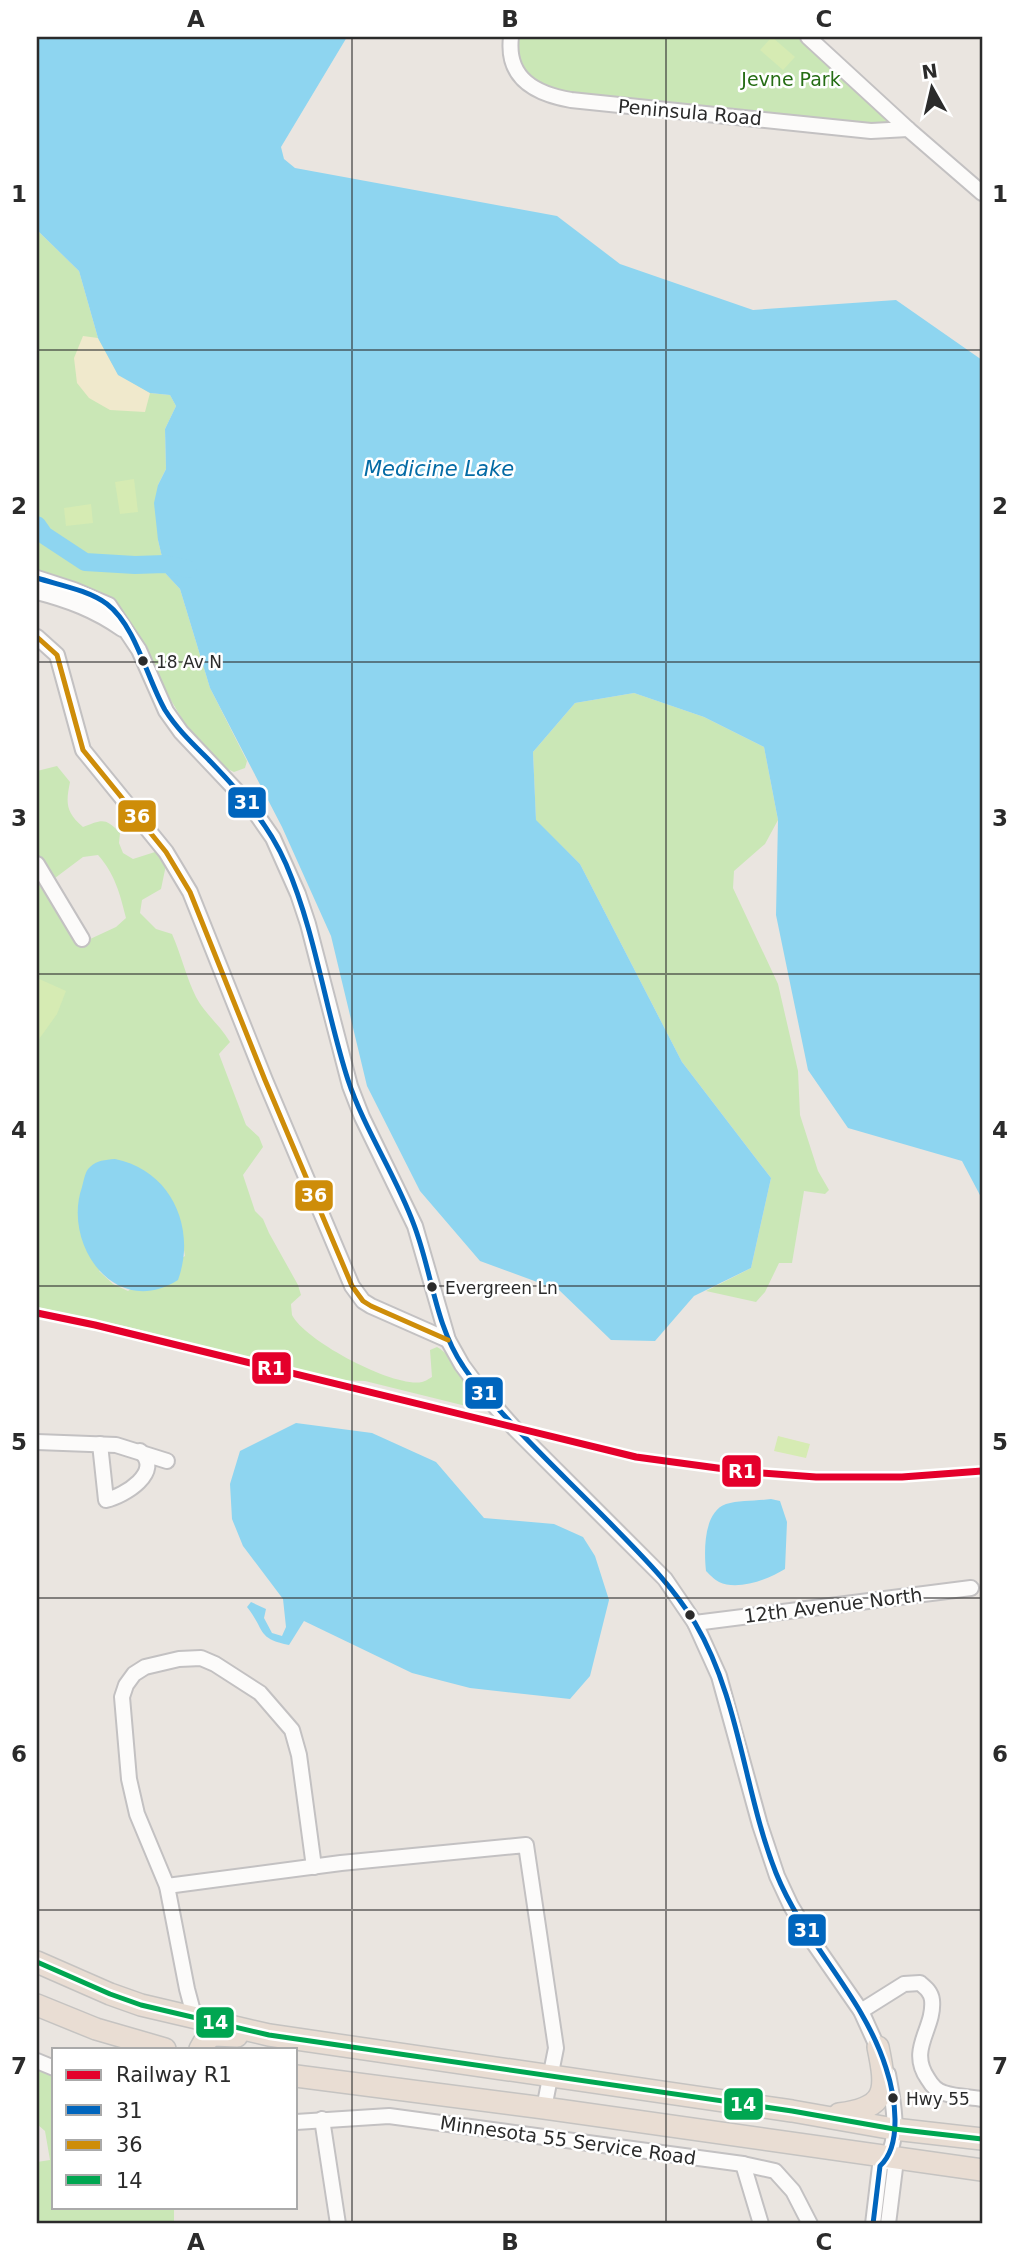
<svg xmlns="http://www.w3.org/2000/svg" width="1019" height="2261" viewBox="0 0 1019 2261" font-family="'DejaVu Sans',sans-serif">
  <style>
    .green { fill: #cae7b6; fill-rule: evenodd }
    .sand { fill: #f0e9cc }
    .pitch { fill: #d6ebb3 }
    .water { fill: #8ed5f0 }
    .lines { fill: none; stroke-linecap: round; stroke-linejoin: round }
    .river { stroke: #8ed5f0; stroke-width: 18 }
    .minor-casing { stroke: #c3c1c2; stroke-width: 18 }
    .highway-casing { stroke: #c5c3c1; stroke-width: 24 }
    .minor { stroke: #fcfbfa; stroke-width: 14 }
    .highway { stroke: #e9ddd3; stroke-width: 21 }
    .bus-1-casing { stroke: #fff; stroke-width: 10 }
    .bus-2-casing { stroke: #fff; stroke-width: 10 }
    .bus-3-casing { stroke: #fff; stroke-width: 10 }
    .bus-1 { stroke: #0065bd; stroke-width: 5 }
    .bus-2 { stroke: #ce8d09; stroke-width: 5 }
    .bus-3 { stroke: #00a651; stroke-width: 5 }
    .rail-1-casing { stroke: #fff; stroke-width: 12 }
    .rail-1 { stroke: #e4002b; stroke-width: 7 }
    .grid { fill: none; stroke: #2b2b2b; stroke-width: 2; stroke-opacity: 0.55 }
    .bus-dot { fill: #2b2b2b; stroke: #fff; stroke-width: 2.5 }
    .labels { text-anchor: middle; stroke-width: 5; stroke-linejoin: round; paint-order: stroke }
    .bus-label { font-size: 17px; fill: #2b2b2b; stroke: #fff; text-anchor: start }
    .park-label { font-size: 19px; fill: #266d15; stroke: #fff }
    .street-label { font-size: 19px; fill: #2b2b2b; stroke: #fff }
    .water-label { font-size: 21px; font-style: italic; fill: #046ba5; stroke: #fff }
    .line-badge { stroke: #fff; stroke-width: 2.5 }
    .badge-label { font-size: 19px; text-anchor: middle; font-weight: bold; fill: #fff }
    .neatline { fill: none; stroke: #2b2b2b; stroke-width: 2.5 }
    .grid-label { font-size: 23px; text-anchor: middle; font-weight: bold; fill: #2b2b2b }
  </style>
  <rect width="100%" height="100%" fill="#eae5e0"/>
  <g class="green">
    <polygon points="511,37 808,37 908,129 536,90 510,45"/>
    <polygon points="37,230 79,271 98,338 150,393 170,395 176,406 165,429 166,469 158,485 158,540 166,574 180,589 210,688 247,761 245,768 234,772 221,766 187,727 169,697 135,629 122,611 37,578"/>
    <polygon points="634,693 704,717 764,747 778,820 765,844 734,871 733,888 778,984 798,1071 800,1115 818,1171 829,1190 825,1194 804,1191 792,1263 779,1263 765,1292 756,1302 706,1291 751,1268 771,1178 682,1062 580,864 536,821 533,752 575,703"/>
    <path d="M57,766L70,782C66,802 65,812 83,827C102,820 105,817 120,833L119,843L123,853L133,859L155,852L166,865L161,889L142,900L140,913L156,929L172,934C181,954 186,977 196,997C205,1014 220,1025 230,1042L219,1054L246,1125L259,1137L263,1147L243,1175L255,1211L263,1219L269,1233L298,1285L301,1295L291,1304C291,1306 292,1313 292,1315C305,1341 394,1388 422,1382C424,1382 430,1378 432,1377L430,1350L437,1347C454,1357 475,1386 470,1407L365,1381L337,1380L133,1328L37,1307V771ZM98,855C115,874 120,894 126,918L116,927L88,940L55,878L83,857ZM178,1214L185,1256L128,1291L113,1284L99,1271Z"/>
    <polygon points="37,2067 54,2076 54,2207 174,2207 174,2224 37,2224 37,2162 50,2160 45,2131 37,2124"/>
  </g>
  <polygon class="sand" points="83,336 98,338 118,374 150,393 145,412 110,410 89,398 77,383 74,358"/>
  <g class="pitch">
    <polygon points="772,37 795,57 783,70 760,50"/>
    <polygon points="134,479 138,512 120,514 115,482"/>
    <polygon points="91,504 93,523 66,526 64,508"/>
    <polygon points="37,978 66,991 57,1014 37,1042"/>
    <polygon points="778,1436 810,1444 806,1458 774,1451"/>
  </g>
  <g class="water">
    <polygon points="37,37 347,37 281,147 284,159 295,168 557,216 620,264 753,310 896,300 982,360 982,1199 962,1161 848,1128 808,1070 776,915 778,820 764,747 704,717 634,693 575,703 533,752 536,820 580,864 682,1062 771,1178 751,1268 694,1296 655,1341 611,1340 559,1290 480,1261 420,1191 367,1086 331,936 282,827 210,688 180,589 166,574 158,540 154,503 158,485 166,469 165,429 176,406 170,395 150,393 118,375 98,338 79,271 37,230"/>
    <path d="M115,1159C171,1170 197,1228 178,1280C115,1320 62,1244 82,1187C84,1180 85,1171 90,1167C97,1160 105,1160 115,1159Z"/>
    <path d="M296,1423L372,1433L436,1462L484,1518L554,1524L583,1537L595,1556L609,1600L590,1676L570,1699L470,1688L412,1673L304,1621L289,1645C256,1638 266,1631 247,1607L251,1602L266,1609L264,1618L272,1633L282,1636L286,1627L283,1599L243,1546L232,1519L230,1484L240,1451Z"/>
    <path d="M771,1499L780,1501L787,1522L785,1569C769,1579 738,1591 719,1582C715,1580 710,1575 706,1571C704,1552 703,1512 726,1504C739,1500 757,1501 771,1499Z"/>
  </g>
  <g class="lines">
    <polyline class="river" points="37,525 44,535 85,562 135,565 165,564 188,569"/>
    <g class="minor-casing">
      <g id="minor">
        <path d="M511,37C506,79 536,94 571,100L871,131L908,129"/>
        <polyline points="808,37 908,129 982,193"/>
        <polyline points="37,578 74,590 109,605 139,650 166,711 181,732 250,805 273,838 298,894 308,924 350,1086 362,1117 415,1226 448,1340 462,1365 479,1388 515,1429 665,1579 695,1623 719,1676 760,1825 777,1876 791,1906 811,1939 861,2011 881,2055"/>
        <path d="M37,592C68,600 95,610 122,629"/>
        <polyline points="37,637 57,655 83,750 166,852 190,892 265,1080 352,1286 363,1301 371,1306 448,1340"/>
        <polyline points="37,864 82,939"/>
        <polyline points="37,1442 116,1445 167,1461"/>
        <path d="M100,1444L106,1500C124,1496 164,1472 140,1451"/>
        <polyline points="695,1623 971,1588"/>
        <polyline points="167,1886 341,1863 526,1845 556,2048 544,2108"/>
        <path d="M861,2011L904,1984L920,1983C926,1988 931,1992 932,2000C935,2029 907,2049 928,2079C932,2086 937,2091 944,2093C956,2097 970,2097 982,2099"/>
        <polyline points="195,2019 187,1989 167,1886 137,1814 129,1779 122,1697 126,1685 134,1674 145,1667 179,1659 201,1658 215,1664 260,1693 292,1730 299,1755 314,1867"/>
        <polyline points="37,2061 54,2068"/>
        <polyline points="322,2119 338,2224"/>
        <polyline points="296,2122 389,2116 743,2164 775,2171 793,2191 810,2224"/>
        <polyline points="743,2164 761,2224"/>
        <path d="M873,2224L880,2166C903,2145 893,2101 888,2074"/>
        <polyline points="888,2224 895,2168 889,2158"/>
      </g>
    </g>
    <g class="highway-casing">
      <g id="highway">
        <polyline points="37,1962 110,1994 141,2005 269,2035 792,2111 894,2129 982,2139"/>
        <polyline points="37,2005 96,2029 165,2049"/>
        <polyline points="200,2049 204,2042 213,2035 237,2036"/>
        <polyline points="296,2076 544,2108 982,2170"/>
        <path d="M839,2114C888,2108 887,2090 878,2047"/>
      </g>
    </g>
    <use href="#minor" class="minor"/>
    <use href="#highway" class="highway"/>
    <g class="bus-1-casing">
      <path id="bus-1" d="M37,578C59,585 88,590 107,604C136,626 147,679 165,710C177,729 193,744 208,759C239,791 268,823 286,864C316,934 325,1009 348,1080C365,1131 396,1175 414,1225C432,1272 435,1325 463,1366C472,1380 482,1391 493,1403C530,1445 571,1483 610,1523C641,1555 672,1585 695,1623C740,1699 744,1792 776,1873C804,1943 863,1995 886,2068C895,2095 903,2145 880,2166L873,2224"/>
    </g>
    <g class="bus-2-casing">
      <polyline id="bus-2" points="37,637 57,655 83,750 166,852 190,892 265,1080 352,1286 363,1301 371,1306 448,1340"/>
    </g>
    <g class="bus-3-casing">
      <polyline id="bus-3" points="37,1962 110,1994 141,2005 269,2035 792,2111 894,2129 982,2139"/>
    </g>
    <use href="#bus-1" class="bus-1"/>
    <use href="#bus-2" class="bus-2"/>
    <use href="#bus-3" class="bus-3"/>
    <g class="rail-1-casing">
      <polyline id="rail-1" points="37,1313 95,1325 636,1457 747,1472 816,1477 902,1477 982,1471"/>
    </g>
    <use href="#rail-1" class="rail-1"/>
  </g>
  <path class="grid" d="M352,37V2224M666,37V2224M37,350H982M37,662H982M37,974H982M37,1286H982M37,1598H982M37,1910H982"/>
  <g class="bus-dot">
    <circle cx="143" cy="661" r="6"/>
    <circle cx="432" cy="1287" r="6"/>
    <circle cx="690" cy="1615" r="6"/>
    <circle cx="893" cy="2098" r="6"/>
  </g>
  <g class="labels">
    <g class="bus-label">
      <text x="156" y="668">18 Av N</text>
      <text x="445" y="1294">Evergreen Ln</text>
      <text x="906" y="2105">Hwy 55</text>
    </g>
    <g class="park-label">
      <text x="791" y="86">Jevne Park</text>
    </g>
    <g class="street-label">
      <text transform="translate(690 112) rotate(5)" y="7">Peninsula Road</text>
      <text transform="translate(833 1605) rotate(-7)" y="7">12th Avenue North</text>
      <text transform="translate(568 2140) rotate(8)" y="7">Minnesota 55 Service Road</text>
    </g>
    <g class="water-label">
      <text x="439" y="476">Medicine Lake</text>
    </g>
  </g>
  <g class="line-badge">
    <rect x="227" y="786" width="40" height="33" rx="7" fill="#0065bd"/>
    <rect x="117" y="799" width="40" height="34" rx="7" fill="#ce8d09"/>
    <rect x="294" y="1179" width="40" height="33" rx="7" fill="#ce8d09"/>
    <rect x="251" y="1351" width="41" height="34" rx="7" fill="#e4002b"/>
    <rect x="464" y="1376" width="40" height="34" rx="7" fill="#0065bd"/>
    <rect x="721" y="1454" width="41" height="34" rx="7" fill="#e4002b"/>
    <rect x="787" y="1913" width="40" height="34" rx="7" fill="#0065bd"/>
    <rect x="195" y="2006" width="40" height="33" rx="7" fill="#00a651"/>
    <rect x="723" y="2087" width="41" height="34" rx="7" fill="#00a651"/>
  </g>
  <g class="badge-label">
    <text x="247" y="809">31</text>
    <text x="137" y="823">36</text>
    <text x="314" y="1202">36</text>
    <text x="271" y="1375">R1</text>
    <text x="484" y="1400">31</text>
    <text x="742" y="1478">R1</text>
    <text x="807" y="1937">31</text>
    <text x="215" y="2029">14</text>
    <text x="743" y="2111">14</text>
  </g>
  <rect width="1019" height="2261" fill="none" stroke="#ffffff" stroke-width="77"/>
  <rect x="52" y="2048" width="245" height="161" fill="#ffffff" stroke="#aaaaaa" stroke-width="2"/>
  <rect x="66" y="2070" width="35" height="10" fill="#e4002b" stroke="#aaaaaa" stroke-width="2"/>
  <text x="116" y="2082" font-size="21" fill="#2b2b2b">Railway R1</text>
  <rect x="66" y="2105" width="35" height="10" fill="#0065bd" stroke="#aaaaaa" stroke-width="2"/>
  <text x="116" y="2118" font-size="21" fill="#2b2b2b">31</text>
  <rect x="66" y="2140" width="35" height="10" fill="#ce8d09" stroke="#aaaaaa" stroke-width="2"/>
  <text x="116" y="2152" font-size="21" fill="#2b2b2b">36</text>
  <rect x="66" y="2175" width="35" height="10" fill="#00a651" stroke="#aaaaaa" stroke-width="2"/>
  <text x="116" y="2188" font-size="21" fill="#2b2b2b">14</text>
  <g transform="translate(932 88) rotate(352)" stroke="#ffffff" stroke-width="5" paint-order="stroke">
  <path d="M0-5L12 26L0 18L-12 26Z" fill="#2b2b2b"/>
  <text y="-10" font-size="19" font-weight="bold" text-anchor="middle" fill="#2b2b2b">N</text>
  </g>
  <rect x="38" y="38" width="943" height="2184" class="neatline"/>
  <g class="grid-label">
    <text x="196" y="27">A</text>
    <text x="510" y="27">B</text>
    <text x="824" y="27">C</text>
    <text x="19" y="202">1</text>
    <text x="1000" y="202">1</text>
    <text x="19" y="514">2</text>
    <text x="1000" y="514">2</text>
    <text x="19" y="826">3</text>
    <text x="1000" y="826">3</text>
    <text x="19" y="1138">4</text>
    <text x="1000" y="1138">4</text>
    <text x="19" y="1450">5</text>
    <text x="1000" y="1450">5</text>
    <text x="19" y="1762">6</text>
    <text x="1000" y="1762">6</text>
    <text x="19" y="2074">7</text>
    <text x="1000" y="2074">7</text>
    <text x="196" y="2250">A</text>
    <text x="510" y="2250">B</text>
    <text x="824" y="2250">C</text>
  </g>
</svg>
